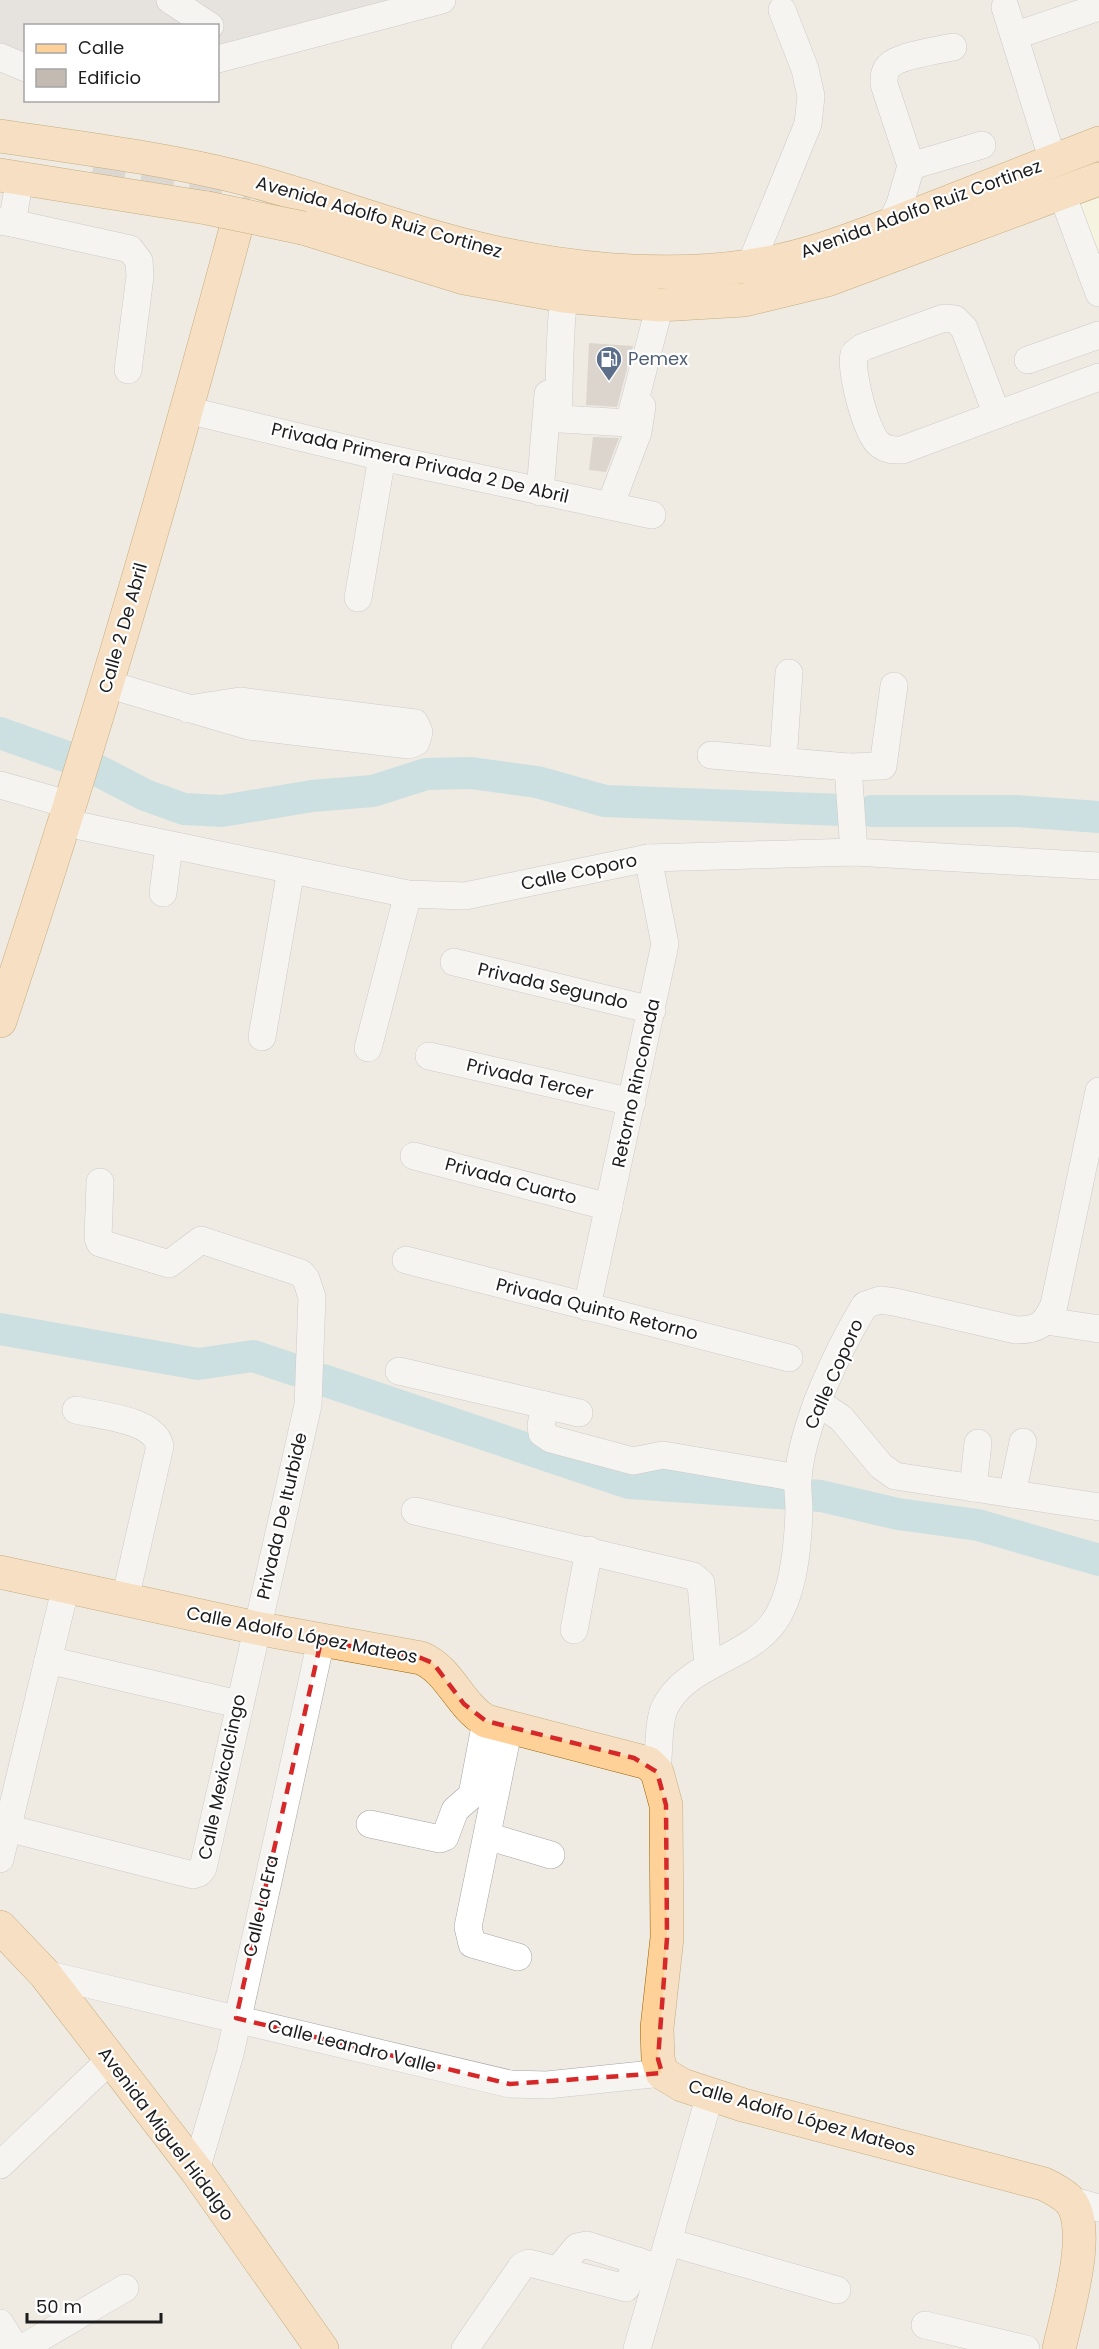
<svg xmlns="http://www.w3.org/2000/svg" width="1099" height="2349" viewBox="0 0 1099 2349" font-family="Poppins,sans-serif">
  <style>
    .residential { fill: #dbdada }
    .education { fill: #ffffdb }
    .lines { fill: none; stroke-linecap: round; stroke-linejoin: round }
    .river { stroke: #a2d1de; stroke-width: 32 }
    .building { fill: #c3bab2 }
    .major-tunnel { stroke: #c5c2bb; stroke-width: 33; stroke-dasharray: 33 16; stroke-linecap: butt }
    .minor-casing { stroke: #a4a4a4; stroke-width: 28 }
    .major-casing { stroke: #966300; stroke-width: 34 }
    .minor { stroke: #fff; stroke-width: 27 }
    .major { stroke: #fed199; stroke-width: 33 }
    .major-bridge-casing { stroke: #966300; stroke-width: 34; stroke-linecap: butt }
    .major-bridge { stroke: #fed199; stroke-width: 33 }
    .marked { fill: none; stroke: #d62828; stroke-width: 4.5; stroke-dasharray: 12 8; stroke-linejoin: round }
    .labels { text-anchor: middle; stroke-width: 4.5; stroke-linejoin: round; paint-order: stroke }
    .street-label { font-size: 18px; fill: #1d1d1d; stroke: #fff }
    .service-label { font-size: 18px; fill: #4e5e75; stroke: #fff; text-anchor: start }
  </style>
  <rect width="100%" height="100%" fill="#efebe3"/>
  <polygon class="residential" points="0,0 442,0 218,59 218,26 26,26 25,69 0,67"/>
  <polygon class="education" points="1099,179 1099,293 1062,194"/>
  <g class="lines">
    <g class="river">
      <polyline points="0,733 73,759"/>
      <polyline points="93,768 145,795 184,809 222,811 312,796 373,791 426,774 471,773 537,782 605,801 843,810"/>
      <polyline points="872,811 1015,811 1099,817"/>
      <polyline points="0,1329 198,1364 253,1356 295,1370"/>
      <polyline points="323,1380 629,1483 821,1496 898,1514 978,1525 1099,1560"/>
    </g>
  </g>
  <g class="building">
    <polygon points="589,343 633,346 617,407 586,405"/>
    <polygon points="593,437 619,438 606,472 589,470"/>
  </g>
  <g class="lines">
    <path class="major-tunnel" d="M93,168L226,194C240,205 237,215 235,232"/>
    <g class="minor-casing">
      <g id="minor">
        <polyline points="170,0 210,26"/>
        <polyline points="1005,7 1053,161"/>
        <polyline points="1014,36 1099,7"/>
        <polyline points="0,57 26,68"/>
        <polyline points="218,59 442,0"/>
        <polyline points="911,166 982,145"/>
        <polyline points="1062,194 1099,293"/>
        <polyline points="0,221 12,223 20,178"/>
        <polyline points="12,223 130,249 139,261 140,276 128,370"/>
        <path d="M890,225L900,204L911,166L884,84C884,77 884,71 889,66C898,56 938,50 953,47"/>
        <polyline points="750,266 808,124 811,96 805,69 782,10"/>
        <path d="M564,296C559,335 560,374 558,414L561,419L629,423L660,305"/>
        <polyline points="1028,360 1099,335"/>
        <polyline points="187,410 382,457 652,515"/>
        <path d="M997,415L964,328L955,319L944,318L863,347L854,354C850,371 866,433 879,444C887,450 892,450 902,450L1099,377"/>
        <polyline points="540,492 548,394"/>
        <polyline points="610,506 638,432 642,406"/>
        <polyline points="358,598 382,457"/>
        <polyline points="107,684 249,726 409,745 416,742 419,732 415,723 240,701 188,709"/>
        <polyline points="711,755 848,767 883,766 894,686"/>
        <polyline points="783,761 789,673"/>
        <polyline points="848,767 854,852"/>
        <polyline points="0,785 71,805"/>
        <polyline points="66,823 408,894 465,896 648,858 854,852 1099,866"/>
        <polyline points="163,893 169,846"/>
        <polyline points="454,962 652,1010"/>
        <polyline points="262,1037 291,870"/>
        <polyline points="368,1048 408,894"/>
        <polyline points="429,1056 632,1102"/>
        <polyline points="414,1156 609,1207"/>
        <polyline points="406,1260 789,1358"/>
        <polyline points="587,1307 665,944 648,858"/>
        <polyline points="1046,1321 1099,1329"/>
        <polyline points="399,1371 579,1413"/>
        <polyline points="817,1402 841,1418 881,1466 895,1476 1099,1507"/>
        <polyline points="545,1405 541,1425 542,1433 551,1439 633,1461 663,1455 798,1478"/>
        <path d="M76,1410C101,1416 154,1419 160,1446L125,1599"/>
        <polyline points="973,1488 978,1443"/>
        <polyline points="1012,1494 1023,1442"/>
        <polyline points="415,1511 693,1576 701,1583 708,1667"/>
        <polyline points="574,1630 589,1550"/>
        <polyline points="48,1660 238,1704"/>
        <polyline points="509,1727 468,1927 472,1944 518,1957"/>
        <path d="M657,1772C659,1755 658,1724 664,1709C687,1659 757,1660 780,1612C795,1583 798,1542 799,1510C799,1499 797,1488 798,1478C803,1423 837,1351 865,1305L880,1300L895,1302L1016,1330C1038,1330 1045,1325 1054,1305L1099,1091"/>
        <polyline points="370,1824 440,1839 445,1837 455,1810 472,1795 486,1721"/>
        <polyline points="7,1828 193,1875 199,1873 203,1868 308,1405 312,1297 306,1279 301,1273 201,1240 169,1264 100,1243 98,1238 100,1182"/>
        <polyline points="487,1836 551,1855"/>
        <polyline points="0,1859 66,1586"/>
        <polyline points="45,1974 510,2084 547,2085 662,2073"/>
        <polyline points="0,2165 110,2060"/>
        <polyline points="196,2170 230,2054 321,1641"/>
        <polyline points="1070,2200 1099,2208"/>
        <polyline points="668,2242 837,2290"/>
        <polyline points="558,2270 577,2247 587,2245 653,2266"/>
        <polyline points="0,2323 16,2349"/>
        <polyline points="925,2325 1026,2349"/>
        <polyline points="21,2349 125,2288"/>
        <polyline points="465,2349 522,2266 529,2263 626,2288 638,2261"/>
        <polyline points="637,2349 710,2095"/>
      </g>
    </g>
    <g class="major-casing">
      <g id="major">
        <path d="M0,136C81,148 162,158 242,178C319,198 394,228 472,247C560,269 659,279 749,266C809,258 868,233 923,212C982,189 1041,166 1099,143"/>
        <polyline points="0,175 207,208"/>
        <polyline points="303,228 464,278 564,296 660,305 744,300 827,280 1099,179"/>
        <path d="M0,1021C87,761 164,497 235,232"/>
        <path d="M0,1572L256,1628L421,1658C450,1670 459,1705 486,1721L648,1763L657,1772L666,1805L667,1938L657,2028L658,2059L662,2073L682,2085L743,2105L1044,2184C1052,2188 1062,2193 1068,2199C1095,2224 1066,2316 1059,2349"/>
        <polyline points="0,1927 45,1974 196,2170 322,2349"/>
      </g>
    </g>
    <use href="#minor" class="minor"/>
    <use href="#major" class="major"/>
    <g class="major-bridge-casing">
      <polyline id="major-bridge" points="207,208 303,228"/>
    </g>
    <use href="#major-bridge" class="major-bridge"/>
  </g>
  <path d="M0 0H1099V2349H0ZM321,1641L421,1658L433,1663L464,1704L486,1721L634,1758L657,1772L666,1805L667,1938L658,2059L662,2073L510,2084L236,2018Z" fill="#efebe3" fill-opacity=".55" fill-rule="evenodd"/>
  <path class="marked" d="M321,1641L421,1658L433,1663L464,1704L486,1721L634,1758L657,1772L666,1805L667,1938L658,2059L662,2073L510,2084L236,2018Z"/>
  <defs>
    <g id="fuel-pin" transform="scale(1.35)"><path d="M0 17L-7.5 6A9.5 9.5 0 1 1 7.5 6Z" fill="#5c6f8a" stroke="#fff"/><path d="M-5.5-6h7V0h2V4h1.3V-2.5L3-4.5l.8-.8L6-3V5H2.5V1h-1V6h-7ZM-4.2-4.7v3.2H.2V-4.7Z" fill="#fff"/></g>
  </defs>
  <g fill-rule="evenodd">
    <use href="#fuel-pin" x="609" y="359"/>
  </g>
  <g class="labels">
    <g class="street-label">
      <text transform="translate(921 209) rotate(-20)" y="6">Avenida Adolfo Ruiz Cortinez</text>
      <text transform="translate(379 217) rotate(16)" y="6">Avenida Adolfo Ruiz Cortinez</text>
      <text transform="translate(420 463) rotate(13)" y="6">Privada Primera Privada 2 De Abril</text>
      <text transform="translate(123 628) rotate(-74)" y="6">Calle 2 De Abril</text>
      <text transform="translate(579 872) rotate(-12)" y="6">Calle Coporo</text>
      <text transform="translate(553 986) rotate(13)" y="6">Privada Segundo</text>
      <text transform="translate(530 1079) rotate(13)" y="6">Privada Tercer</text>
      <text transform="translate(636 1083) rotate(-78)" y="6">Retorno Rinconada</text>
      <text transform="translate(511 1181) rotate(15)" y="6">Privada Cuarto</text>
      <text transform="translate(597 1309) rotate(14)" y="6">Privada Quinto Retorno</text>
      <text transform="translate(834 1374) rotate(-66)" y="6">Calle Coporo</text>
      <text transform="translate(282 1516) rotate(-77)" y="6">Privada De Iturbide</text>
      <text transform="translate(302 1635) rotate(11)" y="6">Calle Adolfo López Mateos</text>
      <text transform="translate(222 1777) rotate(-78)" y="6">Calle Mexicalcingo</text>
      <text transform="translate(261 1906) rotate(-77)" y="6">Calle La Era</text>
      <text transform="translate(352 2046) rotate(14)" y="6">Calle Leandro Valle</text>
      <text transform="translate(802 2118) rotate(16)" y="6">Calle Adolfo López Mateos</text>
      <text transform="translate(166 2134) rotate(53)" y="6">Avenida Miguel Hidalgo</text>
    </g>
    <g class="service-label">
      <text x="628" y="365">Pemex</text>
    </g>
  </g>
  <rect x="24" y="24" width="195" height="78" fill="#ffffff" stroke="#a5a5a5" stroke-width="1.5"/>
  <rect x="36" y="44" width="30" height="9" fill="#fed199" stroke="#a5a5a5" stroke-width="1.5"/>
  <text x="78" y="54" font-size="18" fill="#1d1d1d">Calle</text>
  <rect x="36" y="69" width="30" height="18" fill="#c3bab2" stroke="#a5a5a5" stroke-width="1.5"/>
  <text x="78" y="84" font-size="18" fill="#1d1d1d">Edificio</text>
  <path d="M27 2313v9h134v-9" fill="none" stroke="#1d1d1d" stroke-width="3"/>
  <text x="36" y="2313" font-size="18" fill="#1d1d1d" stroke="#ffffff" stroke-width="4.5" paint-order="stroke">50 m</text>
</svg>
